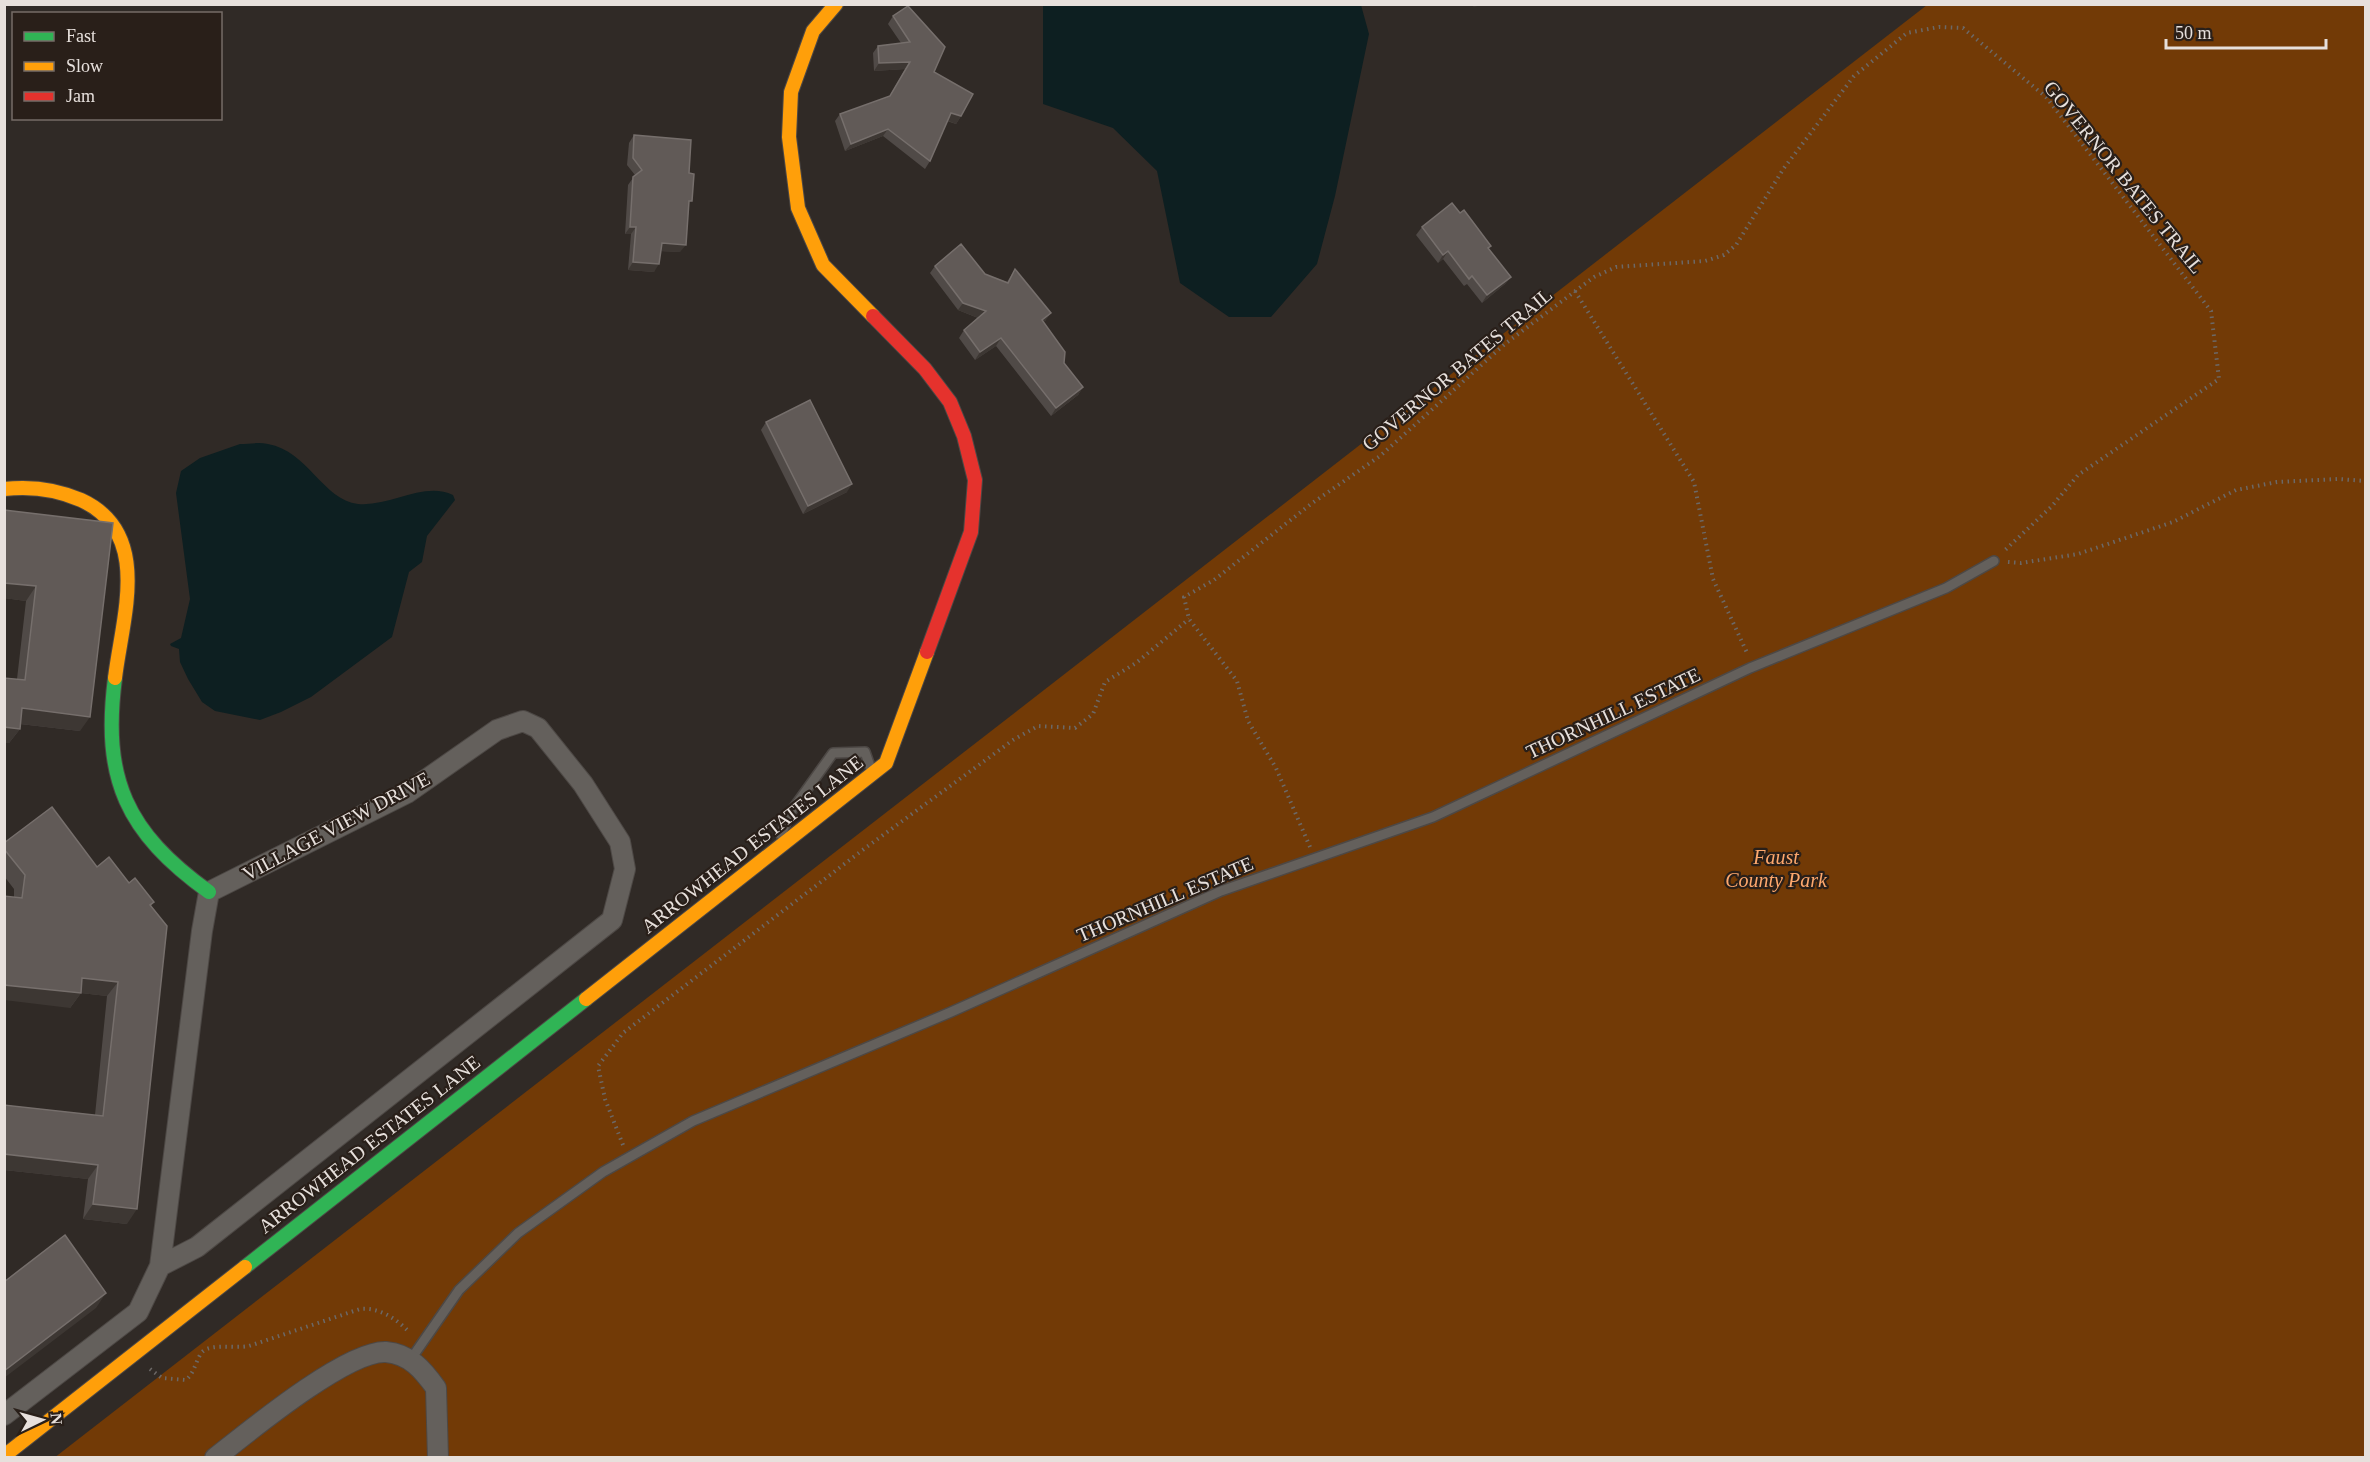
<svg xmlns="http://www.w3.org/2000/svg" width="2370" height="1462" viewBox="0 0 2370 1462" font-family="'Times New Roman',serif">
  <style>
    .green { fill: #723a06 }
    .water { fill: #0d1f21 }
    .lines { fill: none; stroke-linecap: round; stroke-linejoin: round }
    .lane-casing { stroke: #4d4845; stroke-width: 12 }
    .street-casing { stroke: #4d4845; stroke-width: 22 }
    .fast-casing { stroke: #4d4845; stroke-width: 16 }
    .slow-casing { stroke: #4d4845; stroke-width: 16 }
    .jam-casing { stroke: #4d4845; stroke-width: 16 }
    .path { stroke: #6c6866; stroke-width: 4; stroke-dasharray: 1.5 4.5; stroke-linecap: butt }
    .lane { stroke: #64605c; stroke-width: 9 }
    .street { stroke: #64605c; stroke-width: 20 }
    .fast { stroke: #30b455; stroke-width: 14 }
    .slow { stroke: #ff9f0a; stroke-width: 14 }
    .jam { stroke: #e5322d; stroke-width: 14 }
    .wall { fill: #504a47 }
    .shaded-wall { fill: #3d3733 }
    .building { fill: #615a57; stroke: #766f6c; stroke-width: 1.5 }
    .labels { text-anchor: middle; stroke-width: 4.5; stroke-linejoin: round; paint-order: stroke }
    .street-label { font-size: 20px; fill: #e7e0dc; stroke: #291f19 }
    .park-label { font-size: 20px; font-style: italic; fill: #fea86d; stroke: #291f19 }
  </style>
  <rect width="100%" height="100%" fill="#302a26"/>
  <polygon class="green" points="1927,5 2365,5 2365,1457 54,1458"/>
  <g class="water">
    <polygon points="1043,5 1361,5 1369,34 1335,196 1317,264 1271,317 1229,317 1180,283 1157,171 1113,128 1043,104"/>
    <path d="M240,444C249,444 259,442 268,444C308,451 323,500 358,504C390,507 424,481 453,495L455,500L427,536L422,562L409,572L392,637L311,697L281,712L260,720L215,711L202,702L188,679L180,662L179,649L171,646L170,644L181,638L190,599L176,493L181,471L200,458Z"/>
  </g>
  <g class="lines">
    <g class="lane-casing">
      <g id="lane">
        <polyline points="781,835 790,813 833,753 865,752 871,769"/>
        <polyline points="411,1359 459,1290 518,1233 603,1172 693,1121 951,1012 1221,891 1433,817 1750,668 1946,588 1994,561"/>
      </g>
    </g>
    <g class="street-casing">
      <g id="street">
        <polyline points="4,1415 138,1312 160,1266 202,931 209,892 407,793 497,730 523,721 538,728 583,784 620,842 625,869 612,920 197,1247 160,1266"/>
        <path d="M215,1458C248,1432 347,1350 386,1352C410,1354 423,1370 436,1388L438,1458"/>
      </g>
    </g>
    <g class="fast-casing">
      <g id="fast">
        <path d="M115,678C102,779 126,832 209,892"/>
        <polyline points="245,1267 586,999"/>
      </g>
    </g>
    <g class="slow-casing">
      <g id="slow">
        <polyline points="836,4 813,31 791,92 789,137 798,208 823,265 873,316"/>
        <path d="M4,489C30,486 56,489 81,500C153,533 122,618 115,678"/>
        <polyline points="586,999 886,763 927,652"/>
        <polyline points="4,1456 245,1267"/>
      </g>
    </g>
    <g class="jam-casing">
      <polyline id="jam" points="873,316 925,369 950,402 964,436 975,480 971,532 927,652"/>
    </g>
    <g class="path">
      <polyline points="1575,291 1694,482 1713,579 1748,655"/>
      <polyline points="2008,562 2021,563 2078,554 2173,522 2236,490 2277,482 2338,479 2366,481"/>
      <polyline points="1310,847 1276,768 1248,721 1237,681 1189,619 1184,597 1214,580 1311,504 1380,456 1505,344 1594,277 1616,267 1705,261 1724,255 1736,245 1784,168 1854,76 1907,33 1939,27 1963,28 2046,97 2211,311 2219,379 2078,475 2052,506 2004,551"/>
      <polyline points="623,1145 605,1099 598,1066 623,1033 864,849 1013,740 1038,726 1075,728 1093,714 1105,682 1136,663 1189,619"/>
      <path d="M150,1369L162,1378L186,1380C194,1373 195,1364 200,1355C206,1342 234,1349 249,1346L360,1309C379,1307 397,1319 409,1332"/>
    </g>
    <use href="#lane" class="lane"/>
    <use href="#street" class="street"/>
    <use href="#fast" class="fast"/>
    <use href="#slow" class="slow"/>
    <use href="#jam" class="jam"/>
  </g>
  <g class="wall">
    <polygon points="893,16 934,72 961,116 956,124 947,121 930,161 925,169 883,136 845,151 835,121 840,114 889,97 905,69 874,71 873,53 878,46 901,43 888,24"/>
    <polygon points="634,135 689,173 688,207 680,252 661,251 654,272 628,270 631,234 625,234 628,185 635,175 627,165 629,143"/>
    <polygon points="1422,227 1489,249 1511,277 1505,284 1482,303 1467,284 1464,286 1443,259 1438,263 1416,235"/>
    <polygon points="935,266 985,274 1007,282 1015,269 1046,320 1043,322 1064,363 1083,387 1078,395 1051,416 996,346 975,360 959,338 964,330 978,318 958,310 930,273"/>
    <polygon points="766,422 847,492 803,514 761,430"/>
    <polygon points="113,523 80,731 20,724 20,729 9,743 4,743 4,678 17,679 26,601 4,598"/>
    <polygon points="4,843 97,867 129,883 154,902 151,906 127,1224 83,1219 88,1179 4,1170 4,1105 95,1115 107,996 81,993 70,1008 14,897 14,889 4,876"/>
  </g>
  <g class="shaded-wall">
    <polygon points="1475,4 1488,4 1473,7"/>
    <polygon points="910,62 905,69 874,71 879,63"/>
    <polygon points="951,113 961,116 956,124 946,120"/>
    <polygon points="888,129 883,136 845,151 851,144"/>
    <polygon points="630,227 636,227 631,234 625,234"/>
    <polygon points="662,243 686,245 680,252 656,251"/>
    <polygon points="1448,251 1443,259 1438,263 1443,255"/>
    <polygon points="633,262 659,264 654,272 628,270"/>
    <polygon points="1511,277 1505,284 1482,303 1487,295"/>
    <polygon points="963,303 986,311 981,319 958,310"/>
    <polygon points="1051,313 1046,320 1037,328 1042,320"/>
    <polygon points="1001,338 996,346 975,360 980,352"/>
    <polygon points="1083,387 1078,395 1051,416 1056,408"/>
    <polygon points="852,484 847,492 803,514 808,506"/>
    <polygon points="4,583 36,586 26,601 4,598"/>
    <polygon points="22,708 90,717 80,731 12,723"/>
    <polygon points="4,727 20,729 9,743 4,743"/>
    <polygon points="82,978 118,982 107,996 81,993 70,1008 4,1000 4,985"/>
    <polygon points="4,1154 98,1165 88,1179 4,1170"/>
    <polygon points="93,1204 137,1209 127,1224 83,1219"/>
    <polygon points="106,1293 96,1308 4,1378 4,1371"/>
  </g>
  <g class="building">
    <polygon points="908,6 945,47 934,72 973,94 961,116 951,113 930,161 888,129 851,144 840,114 890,96 910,62 879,63 878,46 910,42 893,16"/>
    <polygon points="634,135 691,140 689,173 694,174 692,201 689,201 686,245 662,243 659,264 633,262 636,227 630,227 633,177 642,170 633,158"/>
    <polygon points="1452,203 1460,213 1464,210 1491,246 1488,248 1511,277 1487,295 1472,276 1469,279 1448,251 1443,255 1422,227"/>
    <polygon points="961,244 985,274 1008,283 1015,269 1051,313 1042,320 1065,352 1064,363 1083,387 1056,408 1001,338 980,352 964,330 986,311 963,303 935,266"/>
    <polygon points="810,400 852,484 808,506 766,422"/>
    <polygon points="4,510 113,523 90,717 22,708 20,729 4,727 4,678 25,680 36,586 4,583"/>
    <polygon points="52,807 97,867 109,857 129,883 135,878 154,902 150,905 167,926 137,1209 93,1204 98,1165 4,1154 4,1105 103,1116 118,982 82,978 81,993 4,985 4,896 22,898 25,875 4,849 4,843"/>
    <polygon points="65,1235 106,1293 4,1371 4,1282"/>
  </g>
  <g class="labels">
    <g class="street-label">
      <text transform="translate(2124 177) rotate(51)" y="7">GOVERNOR BATES TRAIL</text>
      <text transform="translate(1457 369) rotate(-40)" y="7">GOVERNOR BATES TRAIL</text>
      <text transform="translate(1613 713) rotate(-25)" y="7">THORNHILL ESTATE</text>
      <text transform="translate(336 826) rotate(-28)" y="7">VILLAGE VIEW DRIVE</text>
      <text transform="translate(752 844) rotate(-38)" y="7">ARROWHEAD ESTATES LANE</text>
      <text transform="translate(1165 899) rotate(-23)" y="7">THORNHILL ESTATE</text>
      <text transform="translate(369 1144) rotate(-38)" y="7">ARROWHEAD ESTATES LANE</text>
    </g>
    <g class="park-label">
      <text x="1776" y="864">Faust<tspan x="1776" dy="23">County Park</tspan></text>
    </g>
  </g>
  <rect width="2370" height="1462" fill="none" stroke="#e7e0dc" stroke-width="12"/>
  <rect x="12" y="12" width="210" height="108" fill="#291f19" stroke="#756c67" stroke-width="1.5"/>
  <rect x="24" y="32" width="30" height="9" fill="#30b455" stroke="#756c67" stroke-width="1.5"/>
  <text x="66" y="42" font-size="18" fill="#e7e0dc">Fast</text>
  <rect x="24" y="62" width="30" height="9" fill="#ff9f0a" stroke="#756c67" stroke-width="1.5"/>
  <text x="66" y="72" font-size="18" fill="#e7e0dc">Slow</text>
  <rect x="24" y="92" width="30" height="9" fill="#e5322d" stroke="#756c67" stroke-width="1.5"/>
  <text x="66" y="102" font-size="18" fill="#e7e0dc">Jam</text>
  <g transform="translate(42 1420) rotate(85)" stroke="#291f19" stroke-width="4.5" paint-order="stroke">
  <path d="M0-4.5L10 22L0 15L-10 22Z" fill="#e7e0dc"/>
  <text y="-9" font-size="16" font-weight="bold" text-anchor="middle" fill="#e7e0dc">N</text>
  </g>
  <path d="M2166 39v9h160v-9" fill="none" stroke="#e7e0dc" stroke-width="3"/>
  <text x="2175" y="39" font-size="18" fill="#e7e0dc" stroke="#291f19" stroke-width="4.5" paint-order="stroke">50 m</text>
</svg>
